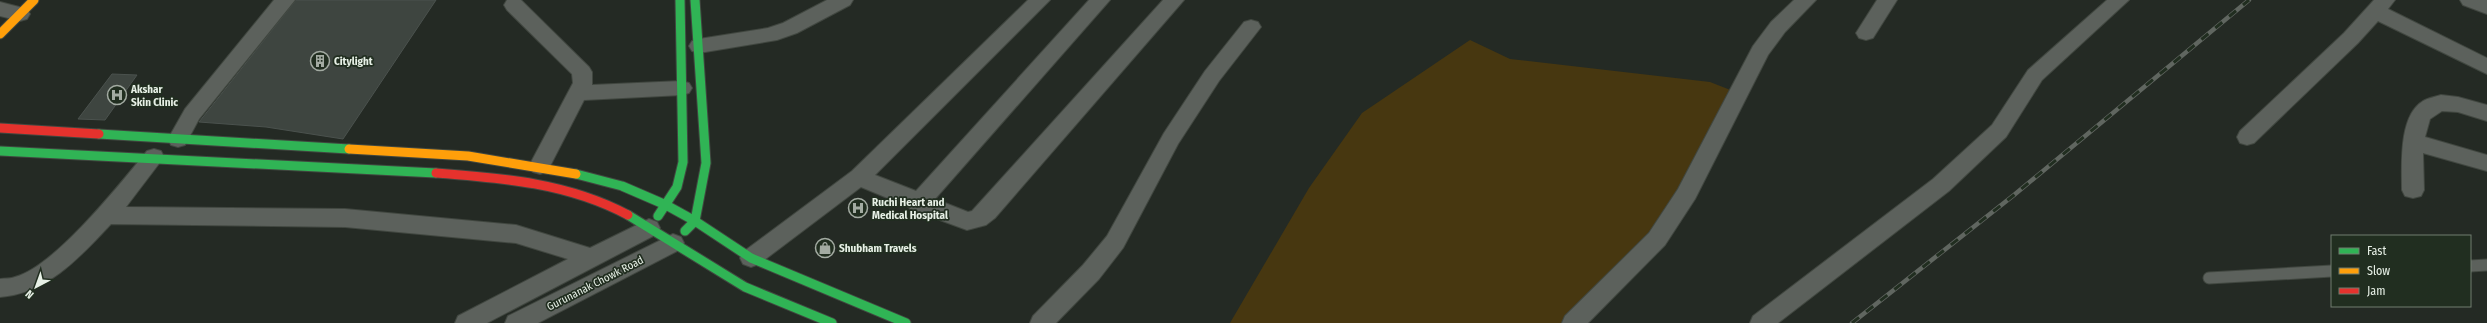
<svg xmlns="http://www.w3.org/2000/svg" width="2487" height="323" viewBox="0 0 2487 323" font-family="'Fira Sans Condensed',sans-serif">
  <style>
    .green { fill: #473710 }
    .building { fill: #3e4540; stroke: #4b524e }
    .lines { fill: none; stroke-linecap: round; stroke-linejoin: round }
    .lane-casing { stroke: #414740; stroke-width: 13 }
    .street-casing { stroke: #414740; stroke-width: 2 }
    .fast-casing { stroke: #414740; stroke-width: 11 }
    .slow-casing { stroke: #414740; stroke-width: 11 }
    .jam-casing { stroke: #414740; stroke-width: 11 }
    .lane { stroke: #5c615c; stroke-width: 11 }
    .street { fill: #5c615c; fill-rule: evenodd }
    .fast { stroke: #30b455; stroke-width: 9 }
    .slow { stroke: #ff9f0a; stroke-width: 9 }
    .jam { stroke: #e5322d; stroke-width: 9 }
    .rail-casing { stroke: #606660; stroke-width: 4.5 }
    .rail { stroke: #212e20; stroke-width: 3; stroke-dasharray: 9; stroke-linecap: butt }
    .labels { text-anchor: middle; stroke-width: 3.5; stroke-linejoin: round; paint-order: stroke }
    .poi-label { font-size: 11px; font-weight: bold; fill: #e7f0e6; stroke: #212e20; text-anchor: start }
    .street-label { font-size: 11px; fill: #e7f0e6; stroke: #212e20 }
  </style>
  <rect width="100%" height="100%" fill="#242a24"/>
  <polygon class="green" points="1470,40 1510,59 1710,82 1733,91 1664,222 1577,323 1230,323 1309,188 1362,113"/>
  <g class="building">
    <polygon points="296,0 436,0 343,139 266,127 199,122"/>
    <polygon points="112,74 137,75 105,120 78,119"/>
  </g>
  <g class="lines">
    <g class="lane-casing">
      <g id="lane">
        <polyline points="2470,266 2487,265"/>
        <polyline points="2209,278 2332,271"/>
      </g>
    </g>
    <g class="street-casing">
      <g id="street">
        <polygon points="274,0 295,0 199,119 185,145 178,147 171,145 168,139 185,109"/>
        <polygon points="507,0 521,0 589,67 592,72 592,85 682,81 689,83 692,88 689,93 682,95 584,100 547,172 540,174 533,172 529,166 573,83 572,74 507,10 504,5"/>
        <polygon points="827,0 853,0 850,5 797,33 777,40 699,53 692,51 689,46 692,41 699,39 768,28 783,23"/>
        <polygon points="1028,0 1050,0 875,175 916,191 1089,0 1110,0 935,199 968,212 972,211 1163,0 1184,0 995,218 986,225 967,230 910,209 909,207 861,187 759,264 751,267 743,264 740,258 743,252 852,171"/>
        <polygon points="1794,0 1816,0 1785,32 1768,55 1695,199 1665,245 1588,323 1562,323 1565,316 1649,233 1678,189 1753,46 1771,22"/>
        <polygon points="1877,0 1897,0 1873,38 1866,40 1859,38 1856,33"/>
        <polygon points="2107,0 2129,0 2042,80 2006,137 1949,191 1778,323 1750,323 1753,316 1933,179 1992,125 2028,70"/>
        <polygon points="2374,0 2395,0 2388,9 2487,58 2487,74 2378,21 2358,43 2254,143 2247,145 2240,143 2237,137 2240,131 2344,33"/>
        <polygon points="2460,0 2487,0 2487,14 2463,5"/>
        <polygon points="0,2 27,9 30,14 27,19 20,21 0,16"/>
        <polygon points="1251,20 1258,22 1261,27 1219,81 1178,144 1123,248 1099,279 1056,323 1030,323 1033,316 1083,265 1107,236 1164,133 1205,71 1244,22"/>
        <path d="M2441,95L2458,97L2487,105V121L2458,112L2442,111L2430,119L2425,137L2487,155V171L2423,153L2424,190L2421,196L2413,198L2405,196L2402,190C2402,166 2398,116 2423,101C2428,98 2435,97 2441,95Z"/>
        <path d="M154,149L161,151L164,157L126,207L345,209L516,225L590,248L649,219L657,222L660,228L657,234L487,323H455L458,316L568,259L516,243L345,227L111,224C80,257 48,293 0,297V279C5,278 11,279 15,277C54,267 120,184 147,151Z"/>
        <polygon points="673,234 681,237 684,243 681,249 538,323 505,323 508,316"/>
      </g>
    </g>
    <g class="fast-casing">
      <g id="fast">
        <polyline points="99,134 349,149"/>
        <polyline points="0,151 436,173"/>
        <polyline points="576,174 622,186 666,205 695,221 751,258 906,323"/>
        <polyline points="628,215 745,287 832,323"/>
        <polyline points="658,216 677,187 683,162 680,0"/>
        <polyline points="685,231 695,221 706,163 695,0"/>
      </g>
    </g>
    <g class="slow-casing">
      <g id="slow">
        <polyline points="0,34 34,0"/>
        <polyline points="349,149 468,156 576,174"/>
      </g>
    </g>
    <g class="jam-casing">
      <g id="jam">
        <polyline points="0,128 99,134"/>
        <path d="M436,173C503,178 568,183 628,215"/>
      </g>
    </g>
    <use href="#lane" class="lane"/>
    <use href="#street" class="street"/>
    <use href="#fast" class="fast"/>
    <use href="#slow" class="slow"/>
    <use href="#jam" class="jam"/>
    <g class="rail-casing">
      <polyline id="rail" points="1852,323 2014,195 2249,0"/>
    </g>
    <use href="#rail" class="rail"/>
  </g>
  <defs>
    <g id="building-ring" transform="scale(1)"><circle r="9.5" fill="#212e20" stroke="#a3aba2" stroke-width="1.5"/><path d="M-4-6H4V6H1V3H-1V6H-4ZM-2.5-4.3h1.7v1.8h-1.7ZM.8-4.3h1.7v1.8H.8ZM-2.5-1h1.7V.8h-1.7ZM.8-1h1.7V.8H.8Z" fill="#a3aba2"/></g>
    <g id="hospital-ring" transform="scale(1)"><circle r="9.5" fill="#212e20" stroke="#a3aba2" stroke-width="1.5"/><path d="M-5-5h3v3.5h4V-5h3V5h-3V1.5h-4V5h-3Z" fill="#a3aba2"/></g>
    <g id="shop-ring" transform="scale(1)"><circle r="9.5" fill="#212e20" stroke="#a3aba2" stroke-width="1.5"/><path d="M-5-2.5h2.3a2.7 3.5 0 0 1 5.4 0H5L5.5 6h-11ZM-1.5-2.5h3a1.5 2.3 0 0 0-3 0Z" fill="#a3aba2"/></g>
  </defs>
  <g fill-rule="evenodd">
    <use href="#building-ring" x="320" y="61"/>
    <use href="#hospital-ring" x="117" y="95"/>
    <use href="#hospital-ring" x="858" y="208"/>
    <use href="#shop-ring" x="825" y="248"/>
  </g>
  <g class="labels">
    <g class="poi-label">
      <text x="334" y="65">Citylight</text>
      <text x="131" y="93">Akshar<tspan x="131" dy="13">Skin Clinic</tspan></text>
      <text x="872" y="206">Ruchi Heart and<tspan x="872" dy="13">Medical Hospital</tspan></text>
      <text x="839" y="252">Shubham Travels</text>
    </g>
    <g class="street-label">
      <text transform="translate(595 283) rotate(-27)" y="4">Gurunanak Chowk Road</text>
    </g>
  </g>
  <rect x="2331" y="235" width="140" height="72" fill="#212e20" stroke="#707c6f"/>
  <rect x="2339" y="248" width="20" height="6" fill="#30b455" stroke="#707c6f"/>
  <text x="2367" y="255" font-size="12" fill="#e7f0e6">Fast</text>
  <rect x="2339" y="268" width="20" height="6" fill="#ff9f0a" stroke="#707c6f"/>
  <text x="2367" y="275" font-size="12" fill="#e7f0e6">Slow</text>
  <rect x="2339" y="288" width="20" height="6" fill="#e5322d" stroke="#707c6f"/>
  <text x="2367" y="295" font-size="12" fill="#e7f0e6">Jam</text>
  <g transform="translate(36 287) rotate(221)" stroke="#212e20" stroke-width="3" paint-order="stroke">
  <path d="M0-3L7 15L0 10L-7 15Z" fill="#e7f0e6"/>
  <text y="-6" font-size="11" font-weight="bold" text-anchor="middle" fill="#e7f0e6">N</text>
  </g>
</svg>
